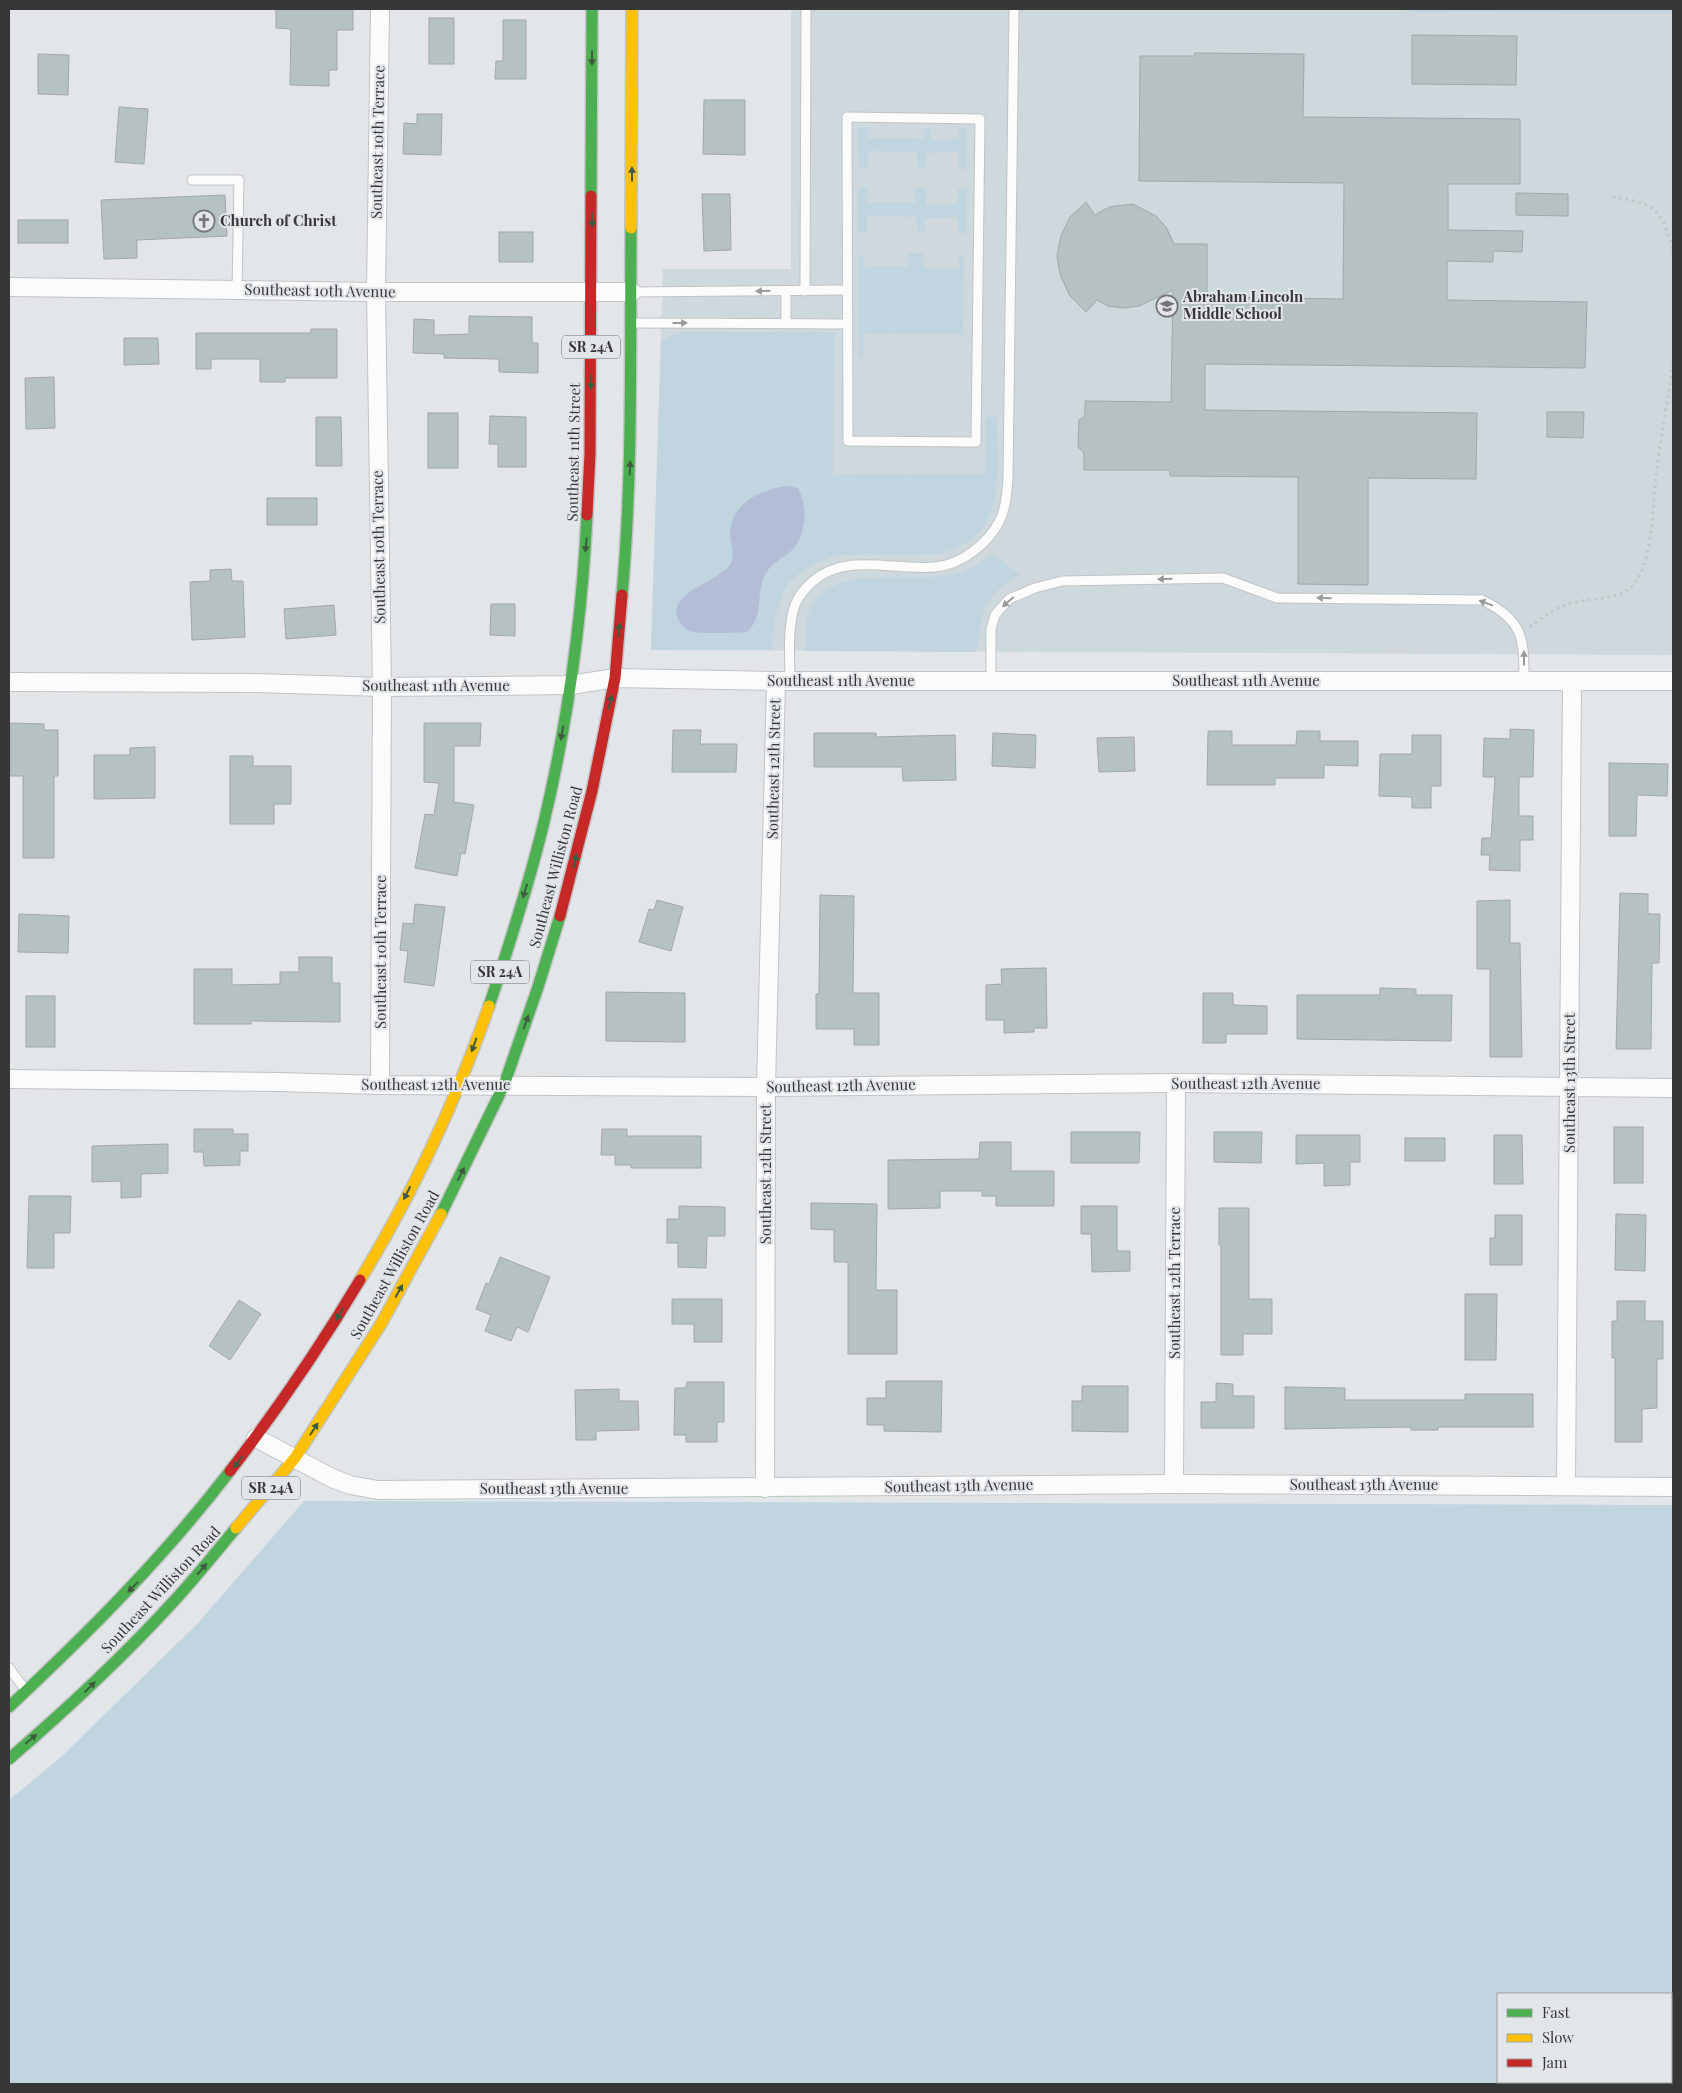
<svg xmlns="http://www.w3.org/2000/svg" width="1682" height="2093" viewBox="0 0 1682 2093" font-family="'Playfair Display',serif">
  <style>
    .built { fill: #cfd8dc }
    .green { fill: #c0d5df; fill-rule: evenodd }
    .water { fill: #b4bdd6 }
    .building { fill: #b6c1c3; stroke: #a4a6a7 }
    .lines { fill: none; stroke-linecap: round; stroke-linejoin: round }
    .lane-casing { stroke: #c1c3c5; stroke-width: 11 }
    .street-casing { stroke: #c1c3c5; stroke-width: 20 }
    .fast-casing { stroke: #c1c3c5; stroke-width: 14 }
    .slow-casing { stroke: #c1c3c5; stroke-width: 14 }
    .jam-casing { stroke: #c1c3c5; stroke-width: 14 }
    .path { stroke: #c4c5c5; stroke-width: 3; stroke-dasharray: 2.5 4; stroke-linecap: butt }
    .lane { stroke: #fbfbfc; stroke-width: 9 }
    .street { stroke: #fbfbfc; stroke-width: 18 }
    .fast { stroke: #4caf50; stroke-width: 11 }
    .slow { stroke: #ffc107; stroke-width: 11 }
    .jam { stroke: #c62828; stroke-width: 11 }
    .oneway { fill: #3d5c3f }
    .oneway2 { fill: #989a9a }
    .labels { text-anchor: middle; stroke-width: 4; stroke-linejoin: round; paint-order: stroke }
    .shield { fill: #e2e6e9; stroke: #6a6c6d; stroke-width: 1 }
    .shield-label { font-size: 14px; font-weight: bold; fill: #363838 }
    .street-label { font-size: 15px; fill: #363838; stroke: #e2e6e9 }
    .poi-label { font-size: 15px; font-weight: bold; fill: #363838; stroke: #e2e6e9; text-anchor: start }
  </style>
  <rect width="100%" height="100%" fill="#e3e6e8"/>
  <polygon class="built" points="791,9 1673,9 1673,655 651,650 663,269 791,269"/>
  <g class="green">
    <polygon points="1394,9 1673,9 1673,13 1416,12"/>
    <polygon points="857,128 869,128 868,138 923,139 924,128 930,128 931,140 959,139 959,128 967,128 967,169 959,169 958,152 925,153 926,167 918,167 917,152 868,151 868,167 859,167"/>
    <polygon points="867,187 868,203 915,203 915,188 926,188 926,205 958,204 958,188 967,188 966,233 959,233 957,217 924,218 925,232 918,232 916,217 867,216 867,232 858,232 858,188"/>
    <polygon points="908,253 923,253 924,268 959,269 959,258 963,256 964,258 963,335 864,333 863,357 860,359 859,357 859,257 864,254 865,267 907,267"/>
    <path d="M684,332H834L833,475L985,474L986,417H997C997,473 1009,538 938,554L839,555C822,560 800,569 789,583C777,599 772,631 772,650H651L661,342L675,334Z"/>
    <path d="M992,554L1020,574C1005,584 989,595 983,613C978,627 982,636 975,652L806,651C806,637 805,621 810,609C831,562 911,583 952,575C966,573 981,562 992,554Z"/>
    <path d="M304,1501L1673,1505V2084H9V1800L61,1757L198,1623ZM1671,1994V2082H1498V1994Z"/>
  </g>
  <path class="water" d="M786,486L798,488C808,508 807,536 790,552C781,559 770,564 765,575C755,595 765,615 747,632C737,633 697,634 689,631C687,630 682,626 681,624C659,593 722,582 731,563C735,554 730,542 730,533C731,503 761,490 786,486Z"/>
  <g class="building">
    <polygon points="276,9 353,9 353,30 337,30 337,70 329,70 329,86 290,85 291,29 276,28"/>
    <rect x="429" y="18" width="25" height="46"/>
    <polygon points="503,20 526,20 526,79 495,79 496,61 503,61"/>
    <polygon points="1412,35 1517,36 1516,85 1412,84"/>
    <polygon points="1195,53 1304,54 1303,117 1520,119 1520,184 1448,184 1448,230 1523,231 1522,252 1493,251 1493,262 1447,261 1447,300 1587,302 1585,368 1205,364 1205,410 1477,413 1476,479 1368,478 1368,585 1298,584 1298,477 1170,476 1170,470 1084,470 1084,453 1078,447 1079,420 1085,416 1085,401 1171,402 1173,290 1139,306 1124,308 1108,306 1097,300 1086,312 1070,296 1061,277 1059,269 1057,256 1061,236 1070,217 1086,202 1095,215 1109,207 1133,204 1156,216 1166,227 1174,244 1207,244 1207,297 1343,299 1344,183 1139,181 1140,56 1194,56"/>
    <polygon points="38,54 69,55 68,95 38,94"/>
    <polygon points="704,100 745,100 745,155 703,154"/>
    <polygon points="119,107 148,109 144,164 115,162"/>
    <polygon points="417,114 442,114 441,155 403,154 404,123 417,124"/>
    <polygon points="1516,193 1568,194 1568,216 1516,215"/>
    <polygon points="702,194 730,194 731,250 704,251"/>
    <polygon points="225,195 227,236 137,240 137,258 104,259 101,200"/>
    <rect x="18" y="220" width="50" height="23"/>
    <rect x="499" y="232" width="34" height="30"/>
    <polygon points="469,316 532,317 532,343 538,343 538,373 499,372 499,359 444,358 444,354 413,353 414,319 434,320 434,335 469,334"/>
    <polygon points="311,329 337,329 337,378 285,378 285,382 260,382 260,359 211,359 211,369 196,369 196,333 311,333"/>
    <polygon points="124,338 158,338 159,364 124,365"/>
    <polygon points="54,377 55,428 26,429 25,378"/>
    <polygon points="1547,412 1584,412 1583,438 1547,437"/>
    <rect x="428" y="413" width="30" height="55"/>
    <polygon points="490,416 526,417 526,467 498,467 498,444 489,444"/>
    <polygon points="316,417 341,417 342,466 316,466"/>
    <rect x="267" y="498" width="50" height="27"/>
    <polygon points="231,569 232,581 243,581 245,637 192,640 190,582 210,581 210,570"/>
    <polygon points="491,604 515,604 515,636 490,635"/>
    <polygon points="334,605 336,635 286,639 284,609"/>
    <polygon points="10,723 44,724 44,730 58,730 58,776 54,776 54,858 23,858 23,776 10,776"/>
    <polygon points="424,723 481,723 480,746 454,746 454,802 474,805 465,854 461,853 457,876 415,868 425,814 434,815 439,783 424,782"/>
    <polygon points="1510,729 1534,730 1533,777 1519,777 1519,816 1533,816 1533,840 1520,840 1520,871 1489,870 1490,855 1481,855 1482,838 1491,838 1495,777 1483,777 1484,738 1510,739"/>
    <polygon points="673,730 701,730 700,744 737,744 736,772 672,772"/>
    <polygon points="1208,731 1232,731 1232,745 1296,745 1297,731 1320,731 1320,741 1358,741 1358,766 1324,765 1324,778 1275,778 1275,785 1207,785"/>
    <polygon points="814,733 876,733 876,737 955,735 956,780 903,781 902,767 814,767"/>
    <polygon points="993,733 1036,735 1035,768 992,766"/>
    <polygon points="1412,735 1441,735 1441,786 1431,786 1431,808 1412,808 1412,797 1379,796 1380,754 1412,754"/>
    <polygon points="1134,737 1135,771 1099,772 1097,738"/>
    <polygon points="155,747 155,798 94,799 94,755 130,755 130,748"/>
    <polygon points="230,756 253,756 253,766 291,766 291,804 274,804 274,824 230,824"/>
    <polygon points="1609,763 1668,764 1667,796 1637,795 1636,836 1609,836"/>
    <polygon points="1620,893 1648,894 1648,914 1660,914 1659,963 1652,963 1651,1049 1616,1049"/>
    <polygon points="820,895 854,896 853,993 879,993 879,1045 854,1045 854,1029 816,1029 816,994 819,994"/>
    <polygon points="657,900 683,907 671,951 639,942 649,909 654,910"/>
    <polygon points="1510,900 1510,943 1520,943 1522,1057 1490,1057 1490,969 1477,969 1477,901"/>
    <polygon points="415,904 445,907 434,986 404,982 408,951 400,950 403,923 413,924"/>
    <polygon points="19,914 69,916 68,953 18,952"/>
    <polygon points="299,957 332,957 332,983 340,983 340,1022 251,1021 251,1024 194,1024 194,969 232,969 232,985 280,984 280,972 299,972"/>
    <polygon points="1046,968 1047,1028 1034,1028 1034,1032 1004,1033 1004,1020 986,1020 986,985 1002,984 1001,969"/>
    <polygon points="1380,988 1416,989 1416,995 1452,995 1451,1041 1297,1039 1297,995 1380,995"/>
    <polygon points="606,992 685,993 685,1042 606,1041"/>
    <polygon points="1203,993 1233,993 1233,1005 1267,1006 1267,1034 1226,1034 1226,1043 1203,1043"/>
    <rect x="26" y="996" width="29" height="51"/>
    <rect x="1614" y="1127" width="29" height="56"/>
    <polygon points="194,1129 233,1129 233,1134 248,1134 248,1151 240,1151 240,1165 204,1166 203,1152 194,1152"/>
    <polygon points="602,1129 627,1129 627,1136 701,1136 701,1168 631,1168 631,1165 615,1165 615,1155 601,1155"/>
    <polygon points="1071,1132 1140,1132 1139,1163 1071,1163"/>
    <polygon points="1214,1132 1262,1132 1261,1163 1214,1162"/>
    <polygon points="1296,1135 1360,1135 1360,1162 1350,1162 1350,1185 1324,1186 1324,1163 1296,1164"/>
    <polygon points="1494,1135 1522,1135 1523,1184 1494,1184"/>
    <rect x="1405" y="1138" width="40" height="23"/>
    <polygon points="980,1142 1011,1142 1011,1171 1054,1171 1054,1206 996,1206 996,1196 982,1196 982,1191 940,1191 940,1208 888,1209 888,1160 979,1159"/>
    <polygon points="168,1144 168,1173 141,1174 141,1197 121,1198 121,1181 92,1182 92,1146"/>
    <polygon points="29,1196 71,1196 70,1233 54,1233 54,1268 27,1268"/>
    <polygon points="811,1203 877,1204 876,1290 897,1290 897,1354 848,1354 848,1262 834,1262 834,1230 811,1229"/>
    <polygon points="679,1206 725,1207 725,1236 707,1236 706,1268 678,1267 678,1243 667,1243 667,1219 679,1219"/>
    <polygon points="1081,1206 1117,1206 1117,1251 1130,1251 1130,1271 1092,1272 1091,1234 1081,1234"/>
    <polygon points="1219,1208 1249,1208 1249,1299 1272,1299 1272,1334 1243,1334 1243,1355 1221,1355 1221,1245 1219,1245"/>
    <polygon points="1616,1214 1646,1215 1645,1271 1615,1270"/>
    <polygon points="1495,1215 1522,1215 1522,1265 1490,1265 1490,1238 1495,1238"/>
    <polygon points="500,1257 550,1277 528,1332 517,1327 511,1341 485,1331 491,1315 476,1309 486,1283 489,1284"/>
    <polygon points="1465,1294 1497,1294 1496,1360 1465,1360"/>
    <polygon points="672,1299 722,1299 722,1342 694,1342 694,1324 672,1324"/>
    <polygon points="239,1300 261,1314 230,1360 209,1346"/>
    <polygon points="1617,1301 1645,1301 1645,1321 1663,1321 1663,1359 1657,1359 1657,1408 1642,1409 1642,1442 1615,1442 1615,1358 1612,1358 1612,1321 1617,1321"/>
    <polygon points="886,1381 942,1381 941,1432 884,1431 884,1425 867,1425 867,1398 886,1398"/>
    <polygon points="687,1382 724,1382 724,1422 717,1422 717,1442 686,1442 686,1435 674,1435 675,1388 686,1388"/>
    <polygon points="1216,1383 1233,1384 1233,1396 1254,1396 1254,1428 1201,1428 1201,1402 1216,1402"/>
    <polygon points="1082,1386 1128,1386 1128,1432 1072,1431 1072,1401 1082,1401"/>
    <polygon points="1285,1387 1345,1388 1345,1400 1465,1400 1465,1394 1533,1394 1533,1427 1438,1427 1438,1430 1411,1430 1411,1427 1285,1429"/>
    <polygon points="619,1389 619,1401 638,1401 639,1430 596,1431 596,1440 576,1440 575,1390"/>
  </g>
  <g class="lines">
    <g class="lane-casing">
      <g id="lane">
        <polygon points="847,117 980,119 976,442 848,441"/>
        <polyline points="192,180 239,180 237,290"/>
        <polyline points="786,291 786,323"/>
        <polyline points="805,291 806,9"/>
        <polyline points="632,292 847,290"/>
        <polyline points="634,323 847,324"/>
        <path d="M790,681C790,656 787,628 795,605C799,595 805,588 813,581C848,552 894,571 935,567C961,565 989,543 1000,520C1006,507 1007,492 1008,478L1014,9"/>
        <path d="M991,681V629L995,615L1009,599L1035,588L1062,581L1223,578L1277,598L1482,600C1524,620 1524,639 1524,681"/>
        <polyline points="9,1668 25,1689"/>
      </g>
    </g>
    <g class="street-casing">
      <g id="street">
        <polyline points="380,9 376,292 382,687 380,1085"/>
        <polyline points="9,287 376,292 632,292"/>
        <polyline points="9,682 257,683 382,687 571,685 615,678 776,681 1673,681"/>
        <polyline points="9,1079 281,1082 380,1085 766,1087 1176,1083 1673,1088"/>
        <polyline points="256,1438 332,1478 350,1485 378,1490 1174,1484 1673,1487"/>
        <polyline points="1174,1484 1176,1083"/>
        <polyline points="1566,1485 1572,681"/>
        <polyline points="765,1488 766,1087 776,681"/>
      </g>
    </g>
    <g class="fast-casing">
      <g id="fast">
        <polyline points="591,196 592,9"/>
        <path d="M622,595C633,473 630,350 631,228"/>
        <path d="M489,1006C509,946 529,884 544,822C568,721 582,618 587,515"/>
        <polyline points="441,1214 504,1085 538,987 560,916"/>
        <path d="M9,1707C88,1633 164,1557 230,1471"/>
        <path d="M9,1759C67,1709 123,1657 174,1601C196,1577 216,1552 236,1528"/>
      </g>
    </g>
    <g class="slow-casing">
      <g id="slow">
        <polyline points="631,228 632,9"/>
        <path d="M360,1280C412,1195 456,1101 489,1006"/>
        <polyline points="236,1528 295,1458 381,1324 441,1214"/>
      </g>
    </g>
    <g class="jam-casing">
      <g id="jam">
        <polyline points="587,515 590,453 591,196"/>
        <polyline points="560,916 592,791 615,678 622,595"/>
        <path d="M230,1471C277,1410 320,1347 360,1280"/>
      </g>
    </g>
    <g class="path">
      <path d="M1613,197C1625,199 1639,201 1650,207C1663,214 1672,241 1673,255"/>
      <path d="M1530,627C1544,616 1559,605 1576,602C1594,598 1611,600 1628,590C1637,583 1642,572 1645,561C1653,534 1653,503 1656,475C1661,437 1668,399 1673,362"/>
    </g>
    <use href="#lane" class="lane"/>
    <use href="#street" class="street"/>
    <use href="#fast" class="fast"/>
    <use href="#slow" class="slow"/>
    <use href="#jam" class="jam"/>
  </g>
  <defs><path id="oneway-solid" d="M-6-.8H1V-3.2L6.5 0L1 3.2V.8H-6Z" transform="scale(1.25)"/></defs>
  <g class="oneway">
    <use href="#oneway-solid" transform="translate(592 58) rotate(90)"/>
    <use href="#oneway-solid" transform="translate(632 174) rotate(-90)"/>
    <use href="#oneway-solid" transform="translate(592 220) rotate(90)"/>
    <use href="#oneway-solid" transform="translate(591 382) rotate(91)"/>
    <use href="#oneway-solid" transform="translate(630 468) rotate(-88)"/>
    <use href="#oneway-solid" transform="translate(586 545) rotate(95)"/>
    <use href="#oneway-solid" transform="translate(619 630) rotate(-85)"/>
    <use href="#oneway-solid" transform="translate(610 702) rotate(-78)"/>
    <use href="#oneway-solid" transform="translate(562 733) rotate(100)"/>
    <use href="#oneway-solid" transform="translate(575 861) rotate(-76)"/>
    <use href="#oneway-solid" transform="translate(525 891) rotate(107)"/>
    <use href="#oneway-solid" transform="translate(526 1022) rotate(-70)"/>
    <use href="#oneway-solid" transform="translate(474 1045) rotate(110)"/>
    <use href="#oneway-solid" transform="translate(461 1174) rotate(-63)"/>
    <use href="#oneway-solid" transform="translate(407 1193) rotate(117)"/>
    <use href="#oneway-solid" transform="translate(399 1291) rotate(-61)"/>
    <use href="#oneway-solid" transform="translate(340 1314) rotate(120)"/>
    <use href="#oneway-solid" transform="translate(314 1429) rotate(-57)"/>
    <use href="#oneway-solid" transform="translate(238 1462) rotate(127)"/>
    <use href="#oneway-solid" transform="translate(202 1569) rotate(-49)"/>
    <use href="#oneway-solid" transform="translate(133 1587) rotate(134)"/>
    <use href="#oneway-solid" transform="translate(90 1687) rotate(-44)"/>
    <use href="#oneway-solid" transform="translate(31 1739) rotate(-40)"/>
  </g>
  <g class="oneway2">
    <use href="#oneway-solid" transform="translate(763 291) rotate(179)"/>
    <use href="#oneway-solid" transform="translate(680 323)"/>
    <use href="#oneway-solid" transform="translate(1165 579) rotate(179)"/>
    <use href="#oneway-solid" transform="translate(1324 598) rotate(-179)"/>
    <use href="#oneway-solid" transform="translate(1008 602) rotate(139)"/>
    <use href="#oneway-solid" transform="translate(1486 603) rotate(-160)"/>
    <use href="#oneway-solid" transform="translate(1524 658) rotate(-90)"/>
  </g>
  <defs>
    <g id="church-ring" transform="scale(1.125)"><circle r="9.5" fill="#e2e6e9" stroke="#737576" stroke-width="1.5"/><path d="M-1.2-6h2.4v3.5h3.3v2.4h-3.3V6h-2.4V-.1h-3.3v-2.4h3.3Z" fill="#737576"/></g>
    <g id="school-ring" transform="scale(1.125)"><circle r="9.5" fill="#e2e6e9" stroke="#737576" stroke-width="1.5"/><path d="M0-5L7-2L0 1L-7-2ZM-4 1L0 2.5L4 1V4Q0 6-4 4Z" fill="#737576"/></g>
  </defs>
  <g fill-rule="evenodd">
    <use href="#church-ring" x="204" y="221"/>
    <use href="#school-ring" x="1167" y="306"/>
  </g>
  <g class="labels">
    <g class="shield">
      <rect x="562" y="335.5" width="58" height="23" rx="4"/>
      <rect x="471" y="960.5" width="58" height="23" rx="4"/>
      <rect x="242" y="1476.5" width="58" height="23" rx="4"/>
    </g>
    <g class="shield-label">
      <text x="591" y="352">SR 24A</text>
      <text x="500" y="977">SR 24A</text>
      <text x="271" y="1493">SR 24A</text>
    </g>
    <g class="street-label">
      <text transform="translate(378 142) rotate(-89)" y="5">Southeast 10th Terrace</text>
      <text transform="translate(320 291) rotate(1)" y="5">Southeast 10th Avenue</text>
      <text transform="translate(574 452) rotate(-89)" y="5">Southeast 11th Street</text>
      <text transform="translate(379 547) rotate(-91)" y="5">Southeast 10th Terrace</text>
      <text x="841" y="686">Southeast 11th Avenue</text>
      <text x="1246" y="686">Southeast 11th Avenue</text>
      <text x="436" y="691">Southeast 11th Avenue</text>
      <text transform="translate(774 769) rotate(-89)" y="5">Southeast 12th Street</text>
      <text transform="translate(556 867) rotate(-75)" y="5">Southeast Williston Road</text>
      <text transform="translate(381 952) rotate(-90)" y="5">Southeast 10th Terrace</text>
      <text transform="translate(1570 1083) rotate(-90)" y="5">Southeast 13th Street</text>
      <text x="1246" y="1089">Southeast 12th Avenue</text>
      <text x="436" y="1090">Southeast 12th Avenue</text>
      <text transform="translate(841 1086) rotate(-1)" y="5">Southeast 12th Avenue</text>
      <text transform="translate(766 1174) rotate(-90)" y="5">Southeast 12th Street</text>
      <text transform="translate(395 1265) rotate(-61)" y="5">Southeast Williston Road</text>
      <text transform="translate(1175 1283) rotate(-90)" y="5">Southeast 12th Terrace</text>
      <text x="1364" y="1490">Southeast 13th Avenue</text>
      <text transform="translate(959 1486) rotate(-1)" y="5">Southeast 13th Avenue</text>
      <text x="554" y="1494">Southeast 13th Avenue</text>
      <text transform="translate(161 1590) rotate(-47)" y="5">Southeast Williston Road</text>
    </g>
    <g class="poi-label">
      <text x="220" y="226">Church of Christ</text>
      <text x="1183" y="302">Abraham Lincoln<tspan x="1183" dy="17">Middle School</tspan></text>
    </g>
  </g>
  <rect width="1682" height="2093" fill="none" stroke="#363838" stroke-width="20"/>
  <rect x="1497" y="1993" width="175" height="90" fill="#e2e6e9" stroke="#9da0a2"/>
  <rect x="1507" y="2009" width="25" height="8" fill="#4caf50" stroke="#9da0a2"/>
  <text x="1542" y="2018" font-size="15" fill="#363838">Fast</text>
  <rect x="1507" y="2034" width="25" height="8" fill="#ffc107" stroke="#9da0a2"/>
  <text x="1542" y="2043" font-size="15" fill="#363838">Slow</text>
  <rect x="1507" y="2059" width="25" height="8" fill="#c62828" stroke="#9da0a2"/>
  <text x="1542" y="2068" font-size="15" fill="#363838">Jam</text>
</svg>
